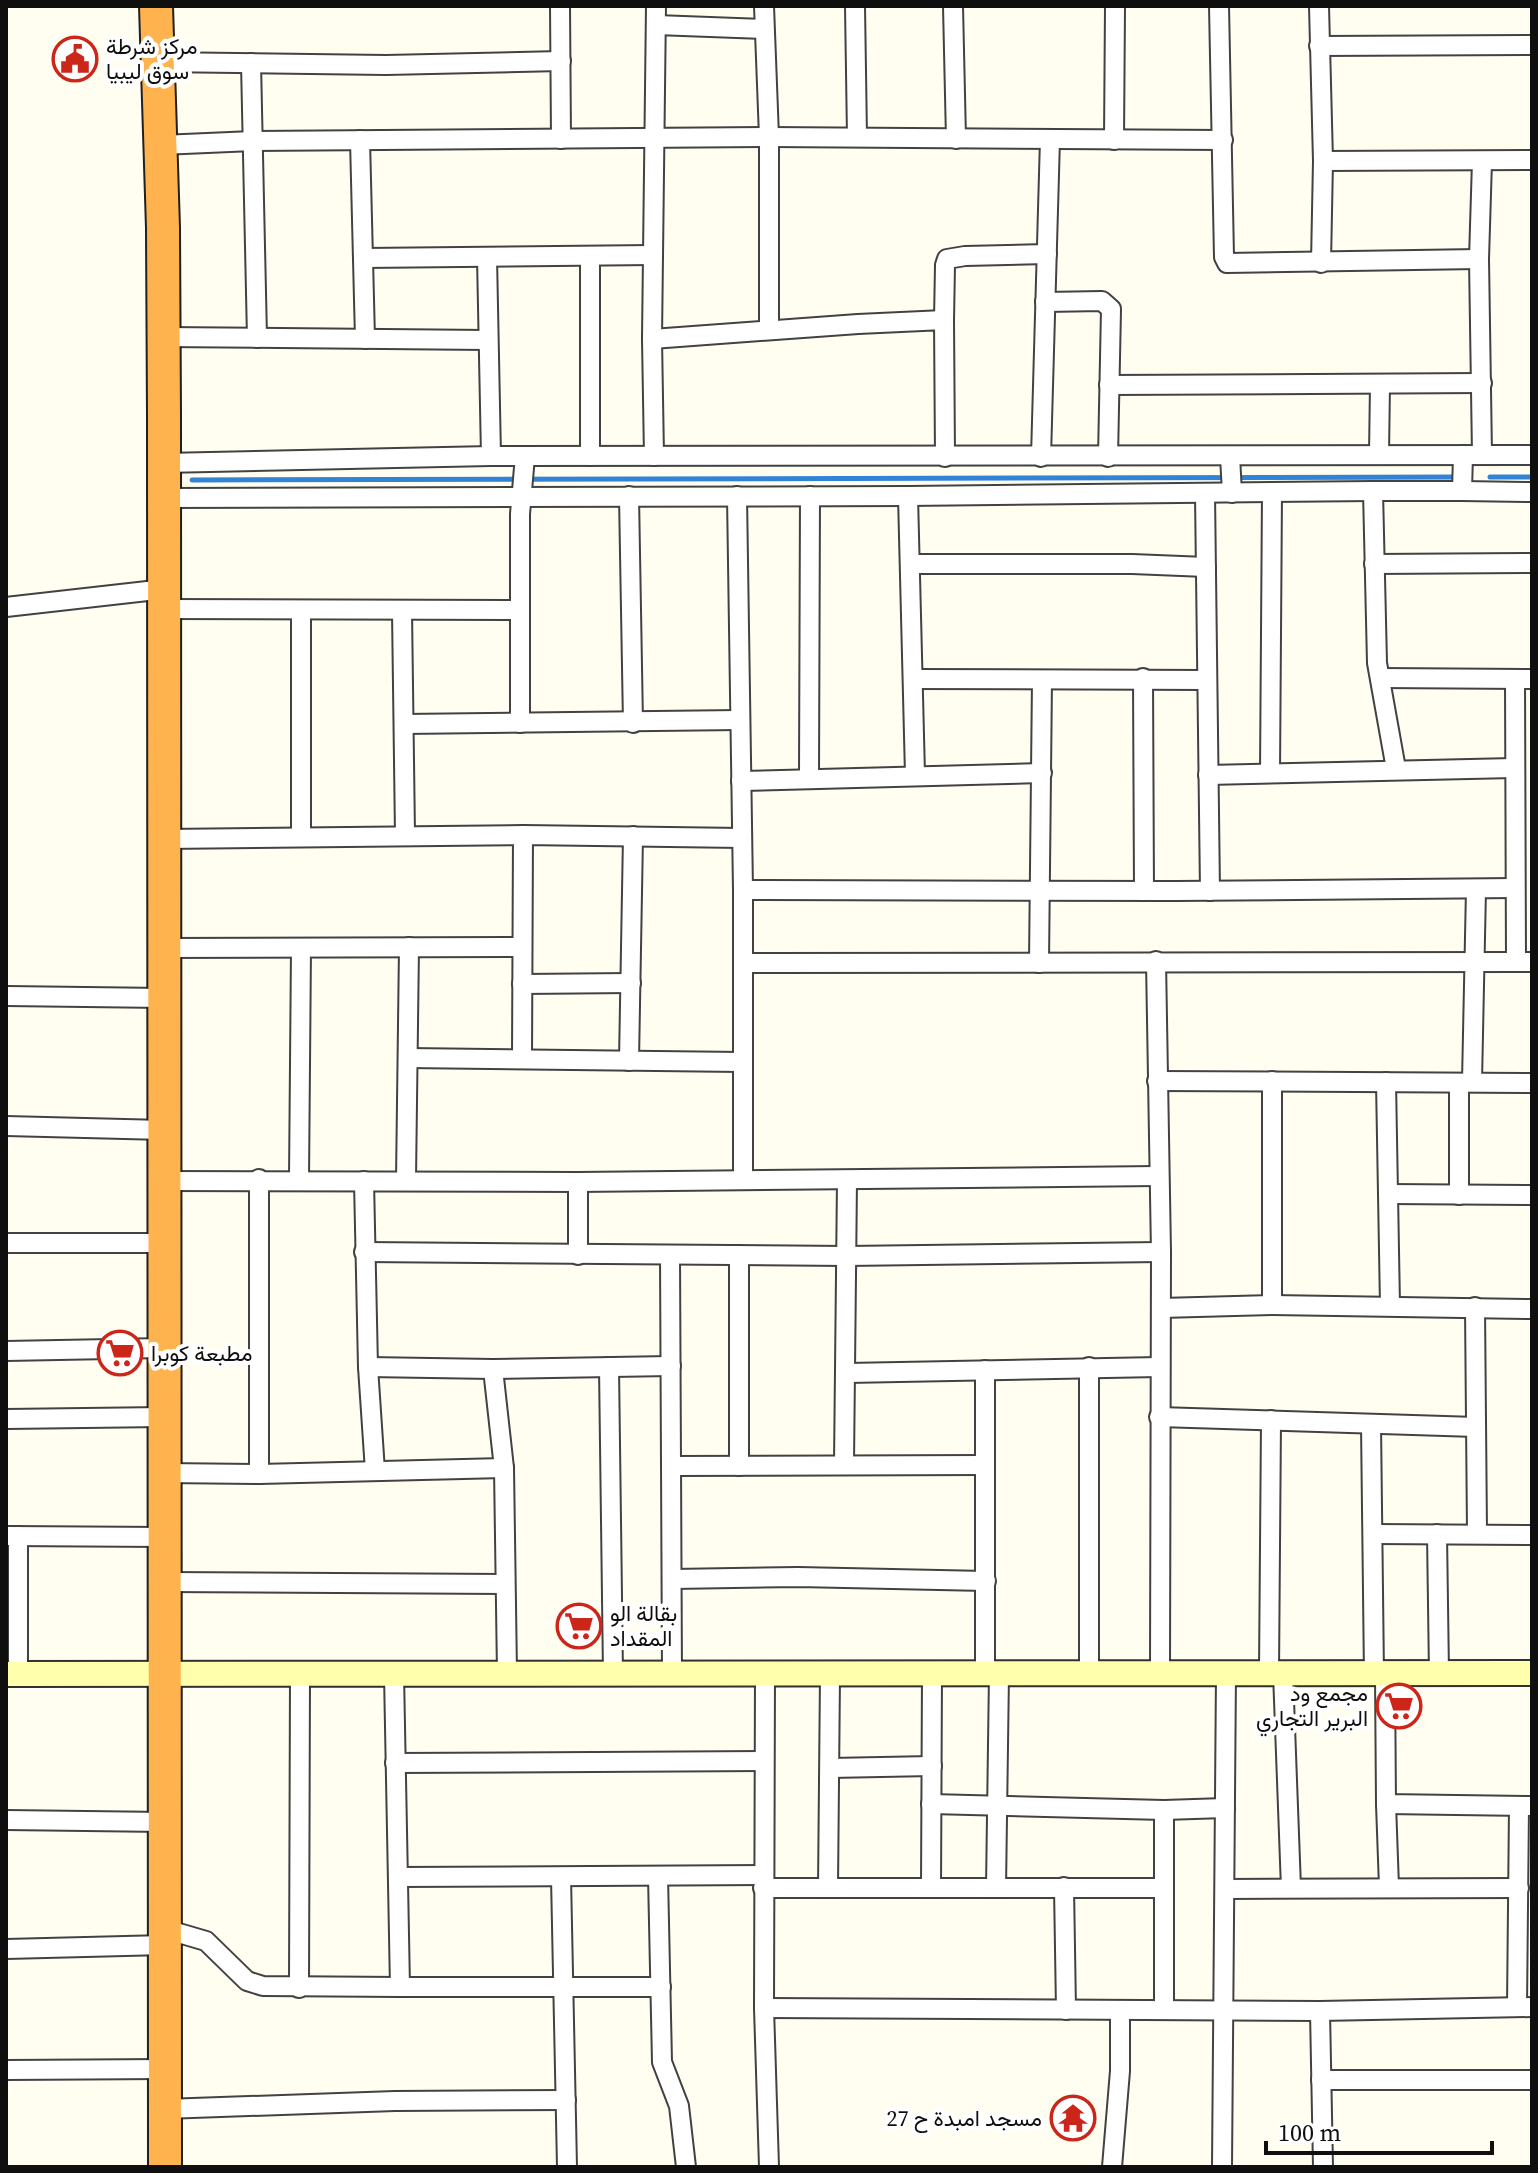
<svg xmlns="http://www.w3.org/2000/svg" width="1538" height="2173" viewBox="0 0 1538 2173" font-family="'Source Serif 4',Vazirmatn,serif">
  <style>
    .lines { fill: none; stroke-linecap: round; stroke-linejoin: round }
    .stream { stroke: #3283d8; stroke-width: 5 }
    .street-casing { stroke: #424242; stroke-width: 22 }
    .secondary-casing { stroke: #313131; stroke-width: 28 }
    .highway-casing { stroke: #202020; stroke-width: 36 }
    .street { stroke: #fff; stroke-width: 18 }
    .secondary { stroke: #ffffac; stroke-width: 24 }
    .highway { stroke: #ffb34f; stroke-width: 32 }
    .labels { text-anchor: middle; stroke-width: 8; stroke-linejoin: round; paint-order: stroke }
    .poi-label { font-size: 22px; fill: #0f0f0f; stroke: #fff; text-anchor: start }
  </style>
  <rect width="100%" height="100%" fill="#fffef1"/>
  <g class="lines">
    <g class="stream">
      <polyline points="1490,477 1532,477"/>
      <polyline points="192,480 1459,477"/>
    </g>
    <g class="street-casing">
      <g id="street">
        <polyline points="560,6 561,139"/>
        <polyline points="764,6 769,137 769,330"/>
        <polyline points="855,6 857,137"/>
        <polyline points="953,6 956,139"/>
        <polyline points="1219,6 1224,257 1227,263 1479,259"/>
        <polyline points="1319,6 1323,161 1321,263"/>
        <polyline points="656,25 764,29"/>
        <polyline points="1319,46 1532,45"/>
        <polyline points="159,62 386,65 561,61"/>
        <polyline points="251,63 257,338"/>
        <polyline points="360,140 365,339"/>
        <polyline points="1114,140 1115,6"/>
        <polyline points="161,145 253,141 769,137 1223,140"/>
        <polyline points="1323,161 1532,160"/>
        <polyline points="1482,161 1479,259 1482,455"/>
        <polyline points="590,256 590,456"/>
        <polyline points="487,257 491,456"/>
        <polyline points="364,258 653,255"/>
        <polyline points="1045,302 1102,301 1111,309 1108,457"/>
        <polyline points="944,320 945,265 947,259 965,256 1047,254"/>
        <polyline points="163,337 487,340"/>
        <polyline points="652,339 858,324 944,320 945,457"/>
        <polyline points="1109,385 1482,383"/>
        <polyline points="1379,455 1380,384"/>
        <polyline points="654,456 652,339 656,6"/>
        <polyline points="1230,456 1232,493"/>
        <polyline points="1041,457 1050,139"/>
        <polyline points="164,463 491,456 1532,455"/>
        <polyline points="1462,491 1532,492"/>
        <polyline points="1205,494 1210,891"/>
        <polyline points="629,496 633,723"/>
        <polyline points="737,496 743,890 743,1180"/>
        <polyline points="908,496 915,775"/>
        <polyline points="164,498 908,496 1373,491"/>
        <polyline points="911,564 1132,564 1206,567"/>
        <polyline points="1374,564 1532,563"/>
        <polyline points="6,607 165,589"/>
        <polyline points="164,609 520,610"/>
        <polyline points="402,611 405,835"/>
        <polyline points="1143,678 1144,891"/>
        <polyline points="1380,678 1532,679"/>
        <polyline points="913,679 1206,680"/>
        <polyline points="1515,679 1516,962"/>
        <polyline points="520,723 520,514 525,456"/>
        <polyline points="404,724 739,720"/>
        <polyline points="1396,769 1377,663 1373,491 1462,491 1463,455"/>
        <polyline points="1270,773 1272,493"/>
        <polyline points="1208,775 1514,768"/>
        <polyline points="809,778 810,496"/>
        <polyline points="741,781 1042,773"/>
        <polyline points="301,835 301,611"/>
        <polyline points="165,839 523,835 742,838"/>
        <polyline points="743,890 1175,891 1515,888"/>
        <polyline points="165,948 521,947"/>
        <polyline points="1156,961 1161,1252 1160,1672"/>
        <polyline points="743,963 1532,962"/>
        <polyline points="1039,963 1042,680"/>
        <polyline points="522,984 631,983"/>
        <polyline points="6,996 164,998"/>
        <polyline points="408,1058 741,1062"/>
        <polyline points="522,1059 523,835"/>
        <polyline points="629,1061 633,836"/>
        <polyline points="1157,1081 1532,1083"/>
        <polyline points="1272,1081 1272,1305"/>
        <polyline points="1386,1082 1390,1306"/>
        <polyline points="1472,1082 1476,889"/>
        <polyline points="6,1126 164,1130"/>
        <polyline points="299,1180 301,948"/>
        <polyline points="406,1180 409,947"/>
        <polyline points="164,1181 578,1182 1158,1176"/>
        <polyline points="364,1181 368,1367 375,1471"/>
        <polyline points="1389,1194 1532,1195"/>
        <polyline points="1459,1195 1459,1083"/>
        <polyline points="6,1243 163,1243"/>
        <polyline points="364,1252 847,1256 1161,1252"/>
        <polyline points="578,1255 578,1182"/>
        <polyline points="670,1255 672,1674"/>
        <polyline points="1475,1307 1477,1533"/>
        <polyline points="1161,1308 1272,1305 1532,1309"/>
        <polyline points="6,1351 163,1348"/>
        <polyline points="368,1367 493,1369 671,1366"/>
        <polyline points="609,1367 613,1674"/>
        <polyline points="1089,1367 1089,1673"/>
        <polyline points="493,1369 504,1468 507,1673"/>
        <polyline points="985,1370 985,1674"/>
        <polyline points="847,1373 1159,1367"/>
        <polyline points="1159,1417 1476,1427"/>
        <polyline points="6,1419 163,1417"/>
        <polyline points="1371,1424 1374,1675"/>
        <polyline points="844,1464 847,1180"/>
        <polyline points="672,1466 984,1465"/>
        <polyline points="739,1466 739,1255"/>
        <polyline points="163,1473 259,1474 504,1468"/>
        <polyline points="259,1474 259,1179"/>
        <polyline points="1374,1534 1532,1535"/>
        <polyline points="1437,1534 1439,1674"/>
        <polyline points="6,1536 164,1537"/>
        <polyline points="18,1536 18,1674"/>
        <polyline points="673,1579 798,1577 986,1581"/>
        <polyline points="164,1582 505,1584"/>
        <polyline points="1269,1673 1271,1420"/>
        <polyline points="1283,1673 1291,1888"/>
        <polyline points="394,1674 400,1987 661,1987"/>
        <polyline points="765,1674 764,2008 769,2167"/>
        <polyline points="1385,1675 1386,1804 1532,1806"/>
        <polyline points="395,1763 764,1761"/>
        <polyline points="830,1768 932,1766"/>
        <polyline points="931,1804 1164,1810 1225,1808"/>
        <polyline points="1386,1804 1389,1887"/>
        <polyline points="1164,1810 1164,2010"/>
        <polyline points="6,1820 165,1822"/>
        <polyline points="658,1876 662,2062 679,2106 686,2167"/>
        <polyline points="399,1877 763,1875"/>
        <polyline points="561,1877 567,2167"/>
        <polyline points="1064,1887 1066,2010"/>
        <polyline points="763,1888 1163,1888"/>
        <polyline points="828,1888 830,1675"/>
        <polyline points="931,1888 932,1674"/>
        <polyline points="996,1888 999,1674"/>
        <polyline points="1226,1889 1519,1888"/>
        <polyline points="165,1929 206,1941 247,1981 263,1986 400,1987"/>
        <polyline points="6,1949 165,1945"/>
        <polyline points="299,1988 300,1675"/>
        <polyline points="1517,2007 1519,1806"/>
        <polyline points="764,2008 1320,2011 1532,2007"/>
        <polyline points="1320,2011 1323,2167"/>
        <polyline points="6,2070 165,2069"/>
        <polyline points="1321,2080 1532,2080"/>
        <polyline points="164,2109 395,2101 566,2100"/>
        <polyline points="1112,2167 1120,2071 1120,2010"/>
        <polyline points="1222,2167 1226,1673"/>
      </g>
    </g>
    <g class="secondary-casing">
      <polyline id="secondary" points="6,1674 1532,1673"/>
    </g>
    <g class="highway-casing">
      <polyline id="highway" points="156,6 163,228 164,415 165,2167"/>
    </g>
    <use href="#street" class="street"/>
    <use href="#secondary" class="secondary"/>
    <use href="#highway" class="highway"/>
  </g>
  <defs>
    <g id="civic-ring" transform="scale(2.3)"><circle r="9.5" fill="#fff" stroke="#cc261b" stroke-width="1.5"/><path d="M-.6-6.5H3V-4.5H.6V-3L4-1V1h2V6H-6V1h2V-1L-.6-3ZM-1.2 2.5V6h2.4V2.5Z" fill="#cc261b"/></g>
    <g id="supermarket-ring" transform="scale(2.3)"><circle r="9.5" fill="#fff" stroke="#cc261b" stroke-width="1.5"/><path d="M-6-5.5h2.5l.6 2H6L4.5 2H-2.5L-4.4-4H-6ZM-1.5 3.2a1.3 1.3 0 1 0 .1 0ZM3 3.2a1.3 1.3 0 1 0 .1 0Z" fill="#cc261b"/></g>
    <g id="temple-ring" transform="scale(2.3)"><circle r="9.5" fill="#fff" stroke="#cc261b" stroke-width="1.5"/><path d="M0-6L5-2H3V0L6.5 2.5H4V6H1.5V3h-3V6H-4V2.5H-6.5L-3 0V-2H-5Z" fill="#cc261b"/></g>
  </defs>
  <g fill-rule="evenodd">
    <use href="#civic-ring" x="75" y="59"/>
    <use href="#supermarket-ring" x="120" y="1353"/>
    <use href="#supermarket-ring" x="579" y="1626"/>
    <use href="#supermarket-ring" x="1399" y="1706"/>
    <use href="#temple-ring" x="1073" y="2118"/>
  </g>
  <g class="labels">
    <g class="poi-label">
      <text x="106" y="54">مركز شرطة<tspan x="106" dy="25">سوق ليبيا</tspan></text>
      <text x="151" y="1361">مطبعة كوبرا</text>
      <text x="610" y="1621">بقالة الو<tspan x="610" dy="25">المقداد</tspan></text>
      <text x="1368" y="1701" text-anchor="end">مجمع ود<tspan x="1368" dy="25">البرير التجاري</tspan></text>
      <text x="1042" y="2126" text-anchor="end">مسجد امبدة ح 27</text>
    </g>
  </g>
  <rect width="1538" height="2173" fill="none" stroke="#0f0f0f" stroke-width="16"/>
  <path d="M1266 2141v12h226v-12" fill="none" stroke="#0f0f0f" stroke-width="4"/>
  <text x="1278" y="2141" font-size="24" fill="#0f0f0f" stroke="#ffffff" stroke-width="6" paint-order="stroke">100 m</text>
</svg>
